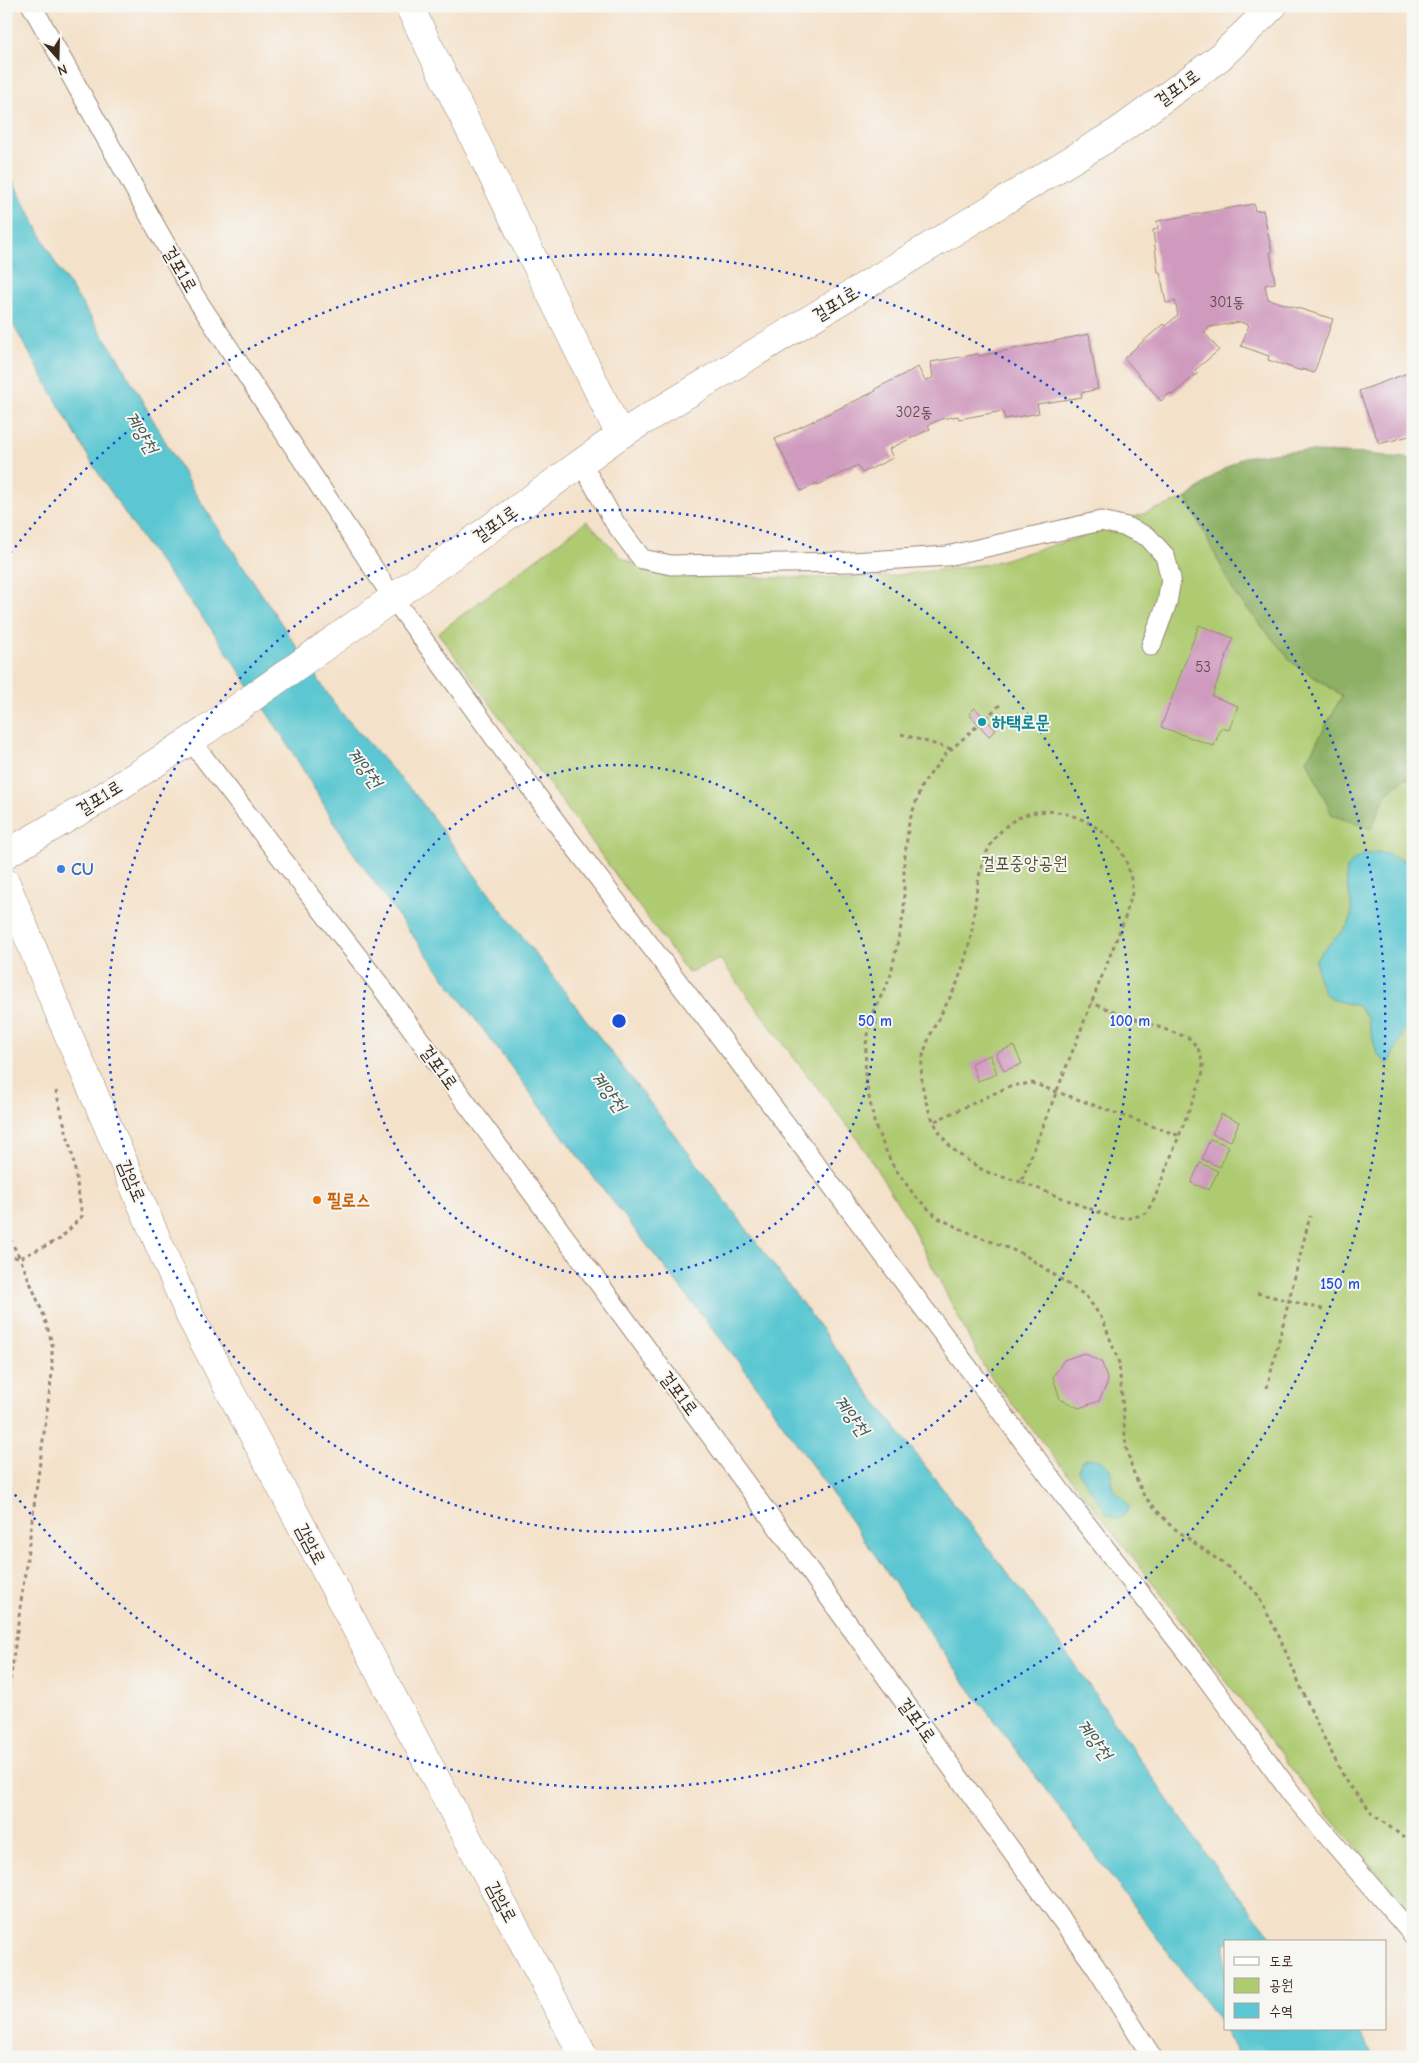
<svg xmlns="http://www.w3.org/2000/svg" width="1419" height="2063" viewBox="0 0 1419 2063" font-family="'Comic Neue','Poor Story',sans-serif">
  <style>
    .green { fill: #afcb72; stroke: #757a48 }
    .forest { fill: #8baf64; stroke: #636c41 }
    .water { fill: #5bc7d2; stroke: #4b7878 }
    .building { fill: #cf9abe }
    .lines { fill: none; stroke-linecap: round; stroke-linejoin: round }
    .service-casing { stroke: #988674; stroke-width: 21 }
    .minor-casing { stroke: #988674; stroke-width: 29 }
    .tertiary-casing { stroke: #988674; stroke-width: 29 }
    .path { stroke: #988674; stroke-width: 3; stroke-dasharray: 4 4; stroke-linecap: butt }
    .service { stroke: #fff; stroke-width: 19 }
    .minor { stroke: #fff; stroke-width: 28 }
    .tertiary { stroke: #fff; stroke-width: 28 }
    .ring { fill: none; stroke: #1d4ed8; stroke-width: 2.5; stroke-dasharray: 2.5 5 }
    .culture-dot { fill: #0f9aa8; stroke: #f6f6f2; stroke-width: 2 }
    .shop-dot { fill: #3f7fe0; stroke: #f6f6f2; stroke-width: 2 }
    .food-dot { fill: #e8710a; stroke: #f6f6f2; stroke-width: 2 }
    .labels { text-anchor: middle; stroke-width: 4; stroke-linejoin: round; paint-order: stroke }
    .number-label { font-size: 15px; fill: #604646 }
    .street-label { font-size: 18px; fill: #3b2a1e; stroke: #f6f6f2 }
    .culture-label { font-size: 18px; font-weight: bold; fill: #0d838f; stroke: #f6f6f2; text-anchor: start }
    .park-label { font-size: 18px; fill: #585233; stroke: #f6f6f2 }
    .shop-label { font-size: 18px; font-weight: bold; fill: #366cbe; stroke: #f6f6f2; text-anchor: start }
    .food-label { font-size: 18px; font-weight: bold; fill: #c56008; stroke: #f6f6f2; text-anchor: start }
    .water-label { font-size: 19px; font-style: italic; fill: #455954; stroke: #f6f6f2 }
    .centre { fill: #1d4ed8; stroke: #f6f6f2; stroke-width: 2.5 }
    .ring-label { font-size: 15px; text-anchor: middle; font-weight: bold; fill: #1d4ed8; stroke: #f6f6f2; stroke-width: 4; stroke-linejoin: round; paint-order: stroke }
  </style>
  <rect width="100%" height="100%" fill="#f6f6f2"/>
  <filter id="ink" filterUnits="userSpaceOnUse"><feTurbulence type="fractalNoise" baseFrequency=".02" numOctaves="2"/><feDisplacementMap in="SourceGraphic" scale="10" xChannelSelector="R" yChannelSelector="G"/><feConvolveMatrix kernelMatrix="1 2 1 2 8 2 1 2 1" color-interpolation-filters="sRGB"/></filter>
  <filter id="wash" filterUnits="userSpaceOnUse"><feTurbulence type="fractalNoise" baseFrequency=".0096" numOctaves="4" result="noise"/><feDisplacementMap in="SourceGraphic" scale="20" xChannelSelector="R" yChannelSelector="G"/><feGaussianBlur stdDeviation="1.12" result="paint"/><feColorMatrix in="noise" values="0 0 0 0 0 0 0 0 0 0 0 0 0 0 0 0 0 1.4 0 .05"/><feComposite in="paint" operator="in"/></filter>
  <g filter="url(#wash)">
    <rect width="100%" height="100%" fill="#f4e1c9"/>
    <polygon class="green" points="1187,498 1235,594 1292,662 1343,696 1307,760 1371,829 1387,792 1406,778 1413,781 1413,1916 1306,1788 1156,1587 985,1369 909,1221 857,1138 791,1054 720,959 688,973 438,633 587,521 622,558 654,574 783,578 882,577 988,564 1074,539"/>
    <polygon class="forest" points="1288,451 1368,454 1413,459 1413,781 1406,778 1387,792 1371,829 1332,815 1307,760 1342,696 1292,662 1235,594 1187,498 1216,474 1243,457"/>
    <g class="water">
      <polygon points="6,168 58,268 116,355 193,490 337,708 419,799 474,874 730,1207 879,1406 1042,1618 1220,1874 1276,1942 1225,1942 1225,2029 1356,2029 1376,2057 1241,2057 1213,2012 955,1669 748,1374 589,1171 404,924 348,845 287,743 215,634 143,540 93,465 6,312"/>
      <path d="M1379,852L1407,861L1413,860V1014L1388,1064L1377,1054L1367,1017L1359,1006L1337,1001L1324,993L1318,977L1316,959C1323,948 1347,930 1350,921C1359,894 1322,859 1379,852Z"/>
      <path d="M1090,1458C1100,1460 1109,1462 1111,1474C1112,1478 1110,1481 1112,1485C1116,1495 1124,1496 1129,1507L1125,1514L1117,1519L1107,1514C1099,1499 1087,1486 1078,1470L1082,1461Z"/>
    </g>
    <g id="blocks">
      <g class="building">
        <polygon points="1254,204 1255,211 1263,210 1272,252 1270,252 1275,283 1265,285 1268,299 1333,319 1314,373 1302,369 1302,371 1268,360 1269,356 1241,346 1249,325 1240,322 1210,327 1204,332 1219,350 1195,370 1198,373 1172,395 1170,393 1161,401 1124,358 1163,324 1165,326 1178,315 1175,301 1166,303 1160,272 1158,272 1153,230 1158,229 1157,221"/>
        <polygon points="1089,334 1098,389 1081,393 1082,397 1037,404 1039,413 1005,419 1003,411 959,419 958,416 941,419 928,425 930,429 889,449 893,458 862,473 858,465 818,485 817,483 801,491 775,439 876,391 875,389 918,367 925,381 933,378 931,362 978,354 979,356"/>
        <polygon points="1413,371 1413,435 1379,444 1359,391"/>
        <polygon points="1199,625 1233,638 1212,696 1238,706 1229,730 1221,728 1214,746 1161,727"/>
        <polygon points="975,708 996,730 989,736 969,714"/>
        <polygon points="1014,1046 1022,1064 1004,1071 996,1053"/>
        <polygon points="990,1055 997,1074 978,1081 971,1063"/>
        <polygon points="1221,1114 1239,1122 1231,1141 1212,1134"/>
        <polygon points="1210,1139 1229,1146 1220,1167 1202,1159"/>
        <polygon points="1200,1163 1218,1171 1209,1190 1191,1183"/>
        <polygon points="1084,1353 1102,1363 1108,1382 1099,1401 1079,1408 1060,1399 1053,1377 1064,1360"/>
      </g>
    </g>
  </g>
  <g filter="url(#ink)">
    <use href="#blocks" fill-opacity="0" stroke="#988674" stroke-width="1"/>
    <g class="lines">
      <g class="service-casing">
        <g id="service">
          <polyline points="32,6 194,295 393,598 561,829 737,1059 1062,1493 1202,1672 1294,1797 1413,1935"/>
          <polyline points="581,462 615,523 642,559 671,565 852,562 947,556 1101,521 1127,527 1148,537 1165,556 1171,579 1167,603 1151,646"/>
          <polyline points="190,740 379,984 807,1567 1095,1966 1152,2057"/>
        </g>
      </g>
      <g class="minor-casing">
        <g id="minor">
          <polyline points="409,6 620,435"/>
          <polyline points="6,883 62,1020 190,1316 584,2057"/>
        </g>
      </g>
      <g class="tertiary-casing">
        <polyline id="tertiary" points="6,854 92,804 205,731 393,598 620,435 1119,131 1219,58 1273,6"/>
      </g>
      <g class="path">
        <polyline points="1000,705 944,756 922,785 909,822 904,864 904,912 890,978 873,1012 866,1044 865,1078 875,1126 892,1164 914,1195 938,1218 972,1234 1023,1254 1086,1296 1103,1320 1119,1363 1126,1447 1133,1471 1144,1496 1171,1526 1228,1567 1256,1592 1278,1634 1315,1720 1347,1783 1375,1816 1413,1844"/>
        <polyline points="901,734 951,749"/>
        <polyline points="935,1121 1010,1086 1032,1083 1180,1136"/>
        <path d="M1021,1182C1008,1178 990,1175 978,1167C970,1162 961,1156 954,1150C930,1128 914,1080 925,1049C933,1025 948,1004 958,981C962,969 966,956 969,945C979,902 971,853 1010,823C1042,800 1085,814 1110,839C1113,842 1118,845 1120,849C1127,861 1133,880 1132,893C1131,900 1127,908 1126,915L1021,1182L1114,1218H1132L1146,1213L1154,1200L1202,1077L1203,1063L1198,1048L1189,1038L1091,1003"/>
        <polyline points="6,1232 20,1258"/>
        <polyline points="6,1256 20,1258"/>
        <polyline points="1257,1293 1326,1310"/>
        <polyline points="1267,1388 1310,1216"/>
        <polyline points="6,1712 52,1374 52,1343 44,1316 20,1258 60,1239 82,1216 73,1158 56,1091"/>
      </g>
      <use href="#service" class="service"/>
      <use href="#minor" class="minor"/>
      <use href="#tertiary" class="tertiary"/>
    </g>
  </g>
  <g class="ring">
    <circle cx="619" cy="1021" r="256"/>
    <circle cx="619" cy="1021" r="511"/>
    <path d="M6 559A767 767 0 1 1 6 1483"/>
  </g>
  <circle class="culture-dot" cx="982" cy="722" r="5"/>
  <circle class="shop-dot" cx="61" cy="869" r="5"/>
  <circle class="food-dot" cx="317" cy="1200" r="5"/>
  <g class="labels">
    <g class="number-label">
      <text x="1227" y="307">301동</text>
      <text x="914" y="417">302동</text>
      <text x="1203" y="672">53</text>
    </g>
    <g class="street-label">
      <text transform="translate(1177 88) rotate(-36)" y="6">걸포1로</text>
      <text transform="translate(180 269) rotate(60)" y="6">걸포1로</text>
      <text transform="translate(835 304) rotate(-31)" y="6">걸포1로</text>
      <text transform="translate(495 524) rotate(-36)" y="6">걸포1로</text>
      <text transform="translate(99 798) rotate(-32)" y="6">걸포1로</text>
      <text transform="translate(439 1067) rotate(54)" y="6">걸포1로</text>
      <text transform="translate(132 1181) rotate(67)" y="6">감암로</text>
      <text transform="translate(679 1393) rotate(53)" y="6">걸포1로</text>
      <text transform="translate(311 1544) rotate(62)" y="6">감암로</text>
      <text transform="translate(917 1720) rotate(54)" y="6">걸포1로</text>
      <text transform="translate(502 1902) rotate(62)" y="6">감암로</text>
    </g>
    <g class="culture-label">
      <text x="992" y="728">하택로문</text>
    </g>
    <g class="park-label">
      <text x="1024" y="869">걸포중앙공원</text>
    </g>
    <g class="shop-label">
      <text x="71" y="875">CU</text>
    </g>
    <g class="food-label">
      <text x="327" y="1206">필로스</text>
    </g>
    <g class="water-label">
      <text transform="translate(142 432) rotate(58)" y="7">계양천</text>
      <text transform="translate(365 767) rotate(53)" y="7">계양천</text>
      <text transform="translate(609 1091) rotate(53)" y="7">계양천</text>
      <text transform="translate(852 1415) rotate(53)" y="7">계양천</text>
      <text transform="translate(1095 1739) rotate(53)" y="7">계양천</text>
    </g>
  </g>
  <circle cx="619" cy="1021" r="8" class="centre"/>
  <g class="ring-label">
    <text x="875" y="1026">50 m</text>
    <text x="1130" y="1026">100 m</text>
    <text x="1340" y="1289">150 m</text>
  </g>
  <rect width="1419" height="2063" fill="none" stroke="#f6f6f2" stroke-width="25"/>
  <rect x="1224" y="1940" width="162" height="90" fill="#f6f6f2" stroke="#aba49d"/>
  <rect x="1234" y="1957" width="25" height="8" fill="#ffffff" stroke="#aba49d"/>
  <text x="1269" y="1966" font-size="15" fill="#3b2a1e">도로</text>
  <rect x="1234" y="1978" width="25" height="15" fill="#afcb72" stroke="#aba49d"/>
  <text x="1269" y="1990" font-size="15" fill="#3b2a1e">공원</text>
  <rect x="1234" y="2003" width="25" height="15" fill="#5bc7d2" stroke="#aba49d"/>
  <text x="1269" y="2016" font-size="15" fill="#3b2a1e">수역</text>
  <g transform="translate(58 58) rotate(160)" stroke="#f6f6f2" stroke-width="4" paint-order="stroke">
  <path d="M0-4L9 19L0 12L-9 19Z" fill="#3b2a1e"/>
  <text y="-8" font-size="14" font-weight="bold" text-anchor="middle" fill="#3b2a1e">N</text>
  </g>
</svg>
